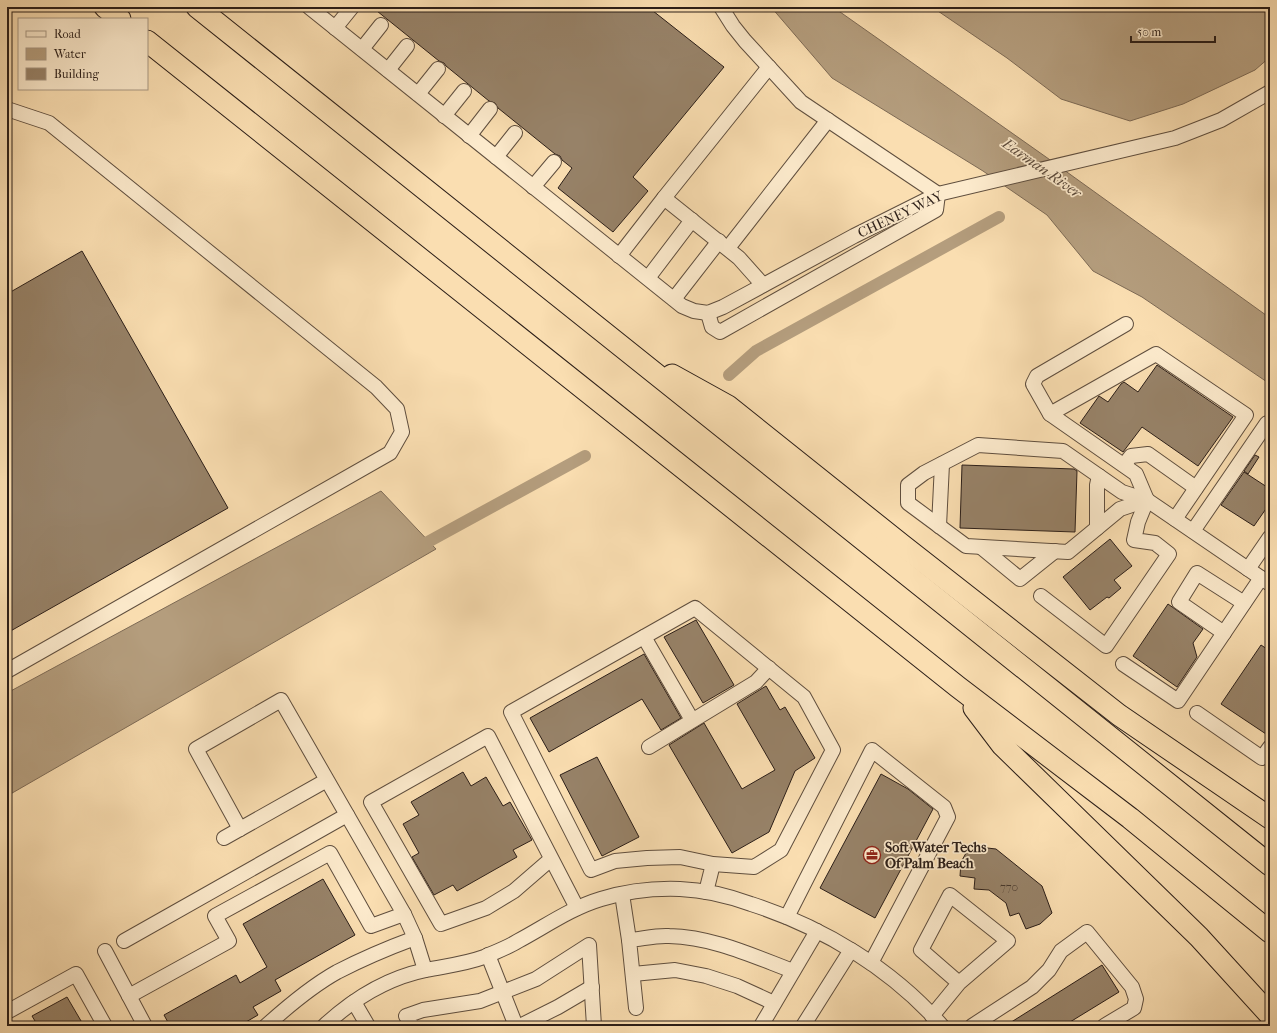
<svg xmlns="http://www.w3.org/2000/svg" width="1277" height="1033" viewBox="0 0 1277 1033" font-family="'IM FELL French Canon',serif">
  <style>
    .water { fill: #b49d7d; stroke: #7d6a55 }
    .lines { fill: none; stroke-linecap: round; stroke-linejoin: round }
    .canal { stroke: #b49d7d; stroke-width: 12 }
    .building { fill: #978268; stroke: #2b1e18 }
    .minor-casing { stroke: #5f4e3e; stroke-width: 16 }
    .highway-casing { stroke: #2b1e18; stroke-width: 23 }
    .minor { stroke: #fceacc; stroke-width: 14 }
    .highway { stroke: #fadeb1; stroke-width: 21 }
    .labels { text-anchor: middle; stroke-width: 3.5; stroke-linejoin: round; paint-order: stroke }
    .number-label { font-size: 12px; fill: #46372c }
    .street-label { font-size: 14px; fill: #2b1e18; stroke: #fceacc }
    .poi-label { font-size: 14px; font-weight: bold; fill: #2b1e18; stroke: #fceacc; text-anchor: start }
    .water-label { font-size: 15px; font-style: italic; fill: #5b4a3b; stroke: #fceacc }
  </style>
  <rect width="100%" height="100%" fill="#fadeb1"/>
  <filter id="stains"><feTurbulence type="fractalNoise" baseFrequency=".005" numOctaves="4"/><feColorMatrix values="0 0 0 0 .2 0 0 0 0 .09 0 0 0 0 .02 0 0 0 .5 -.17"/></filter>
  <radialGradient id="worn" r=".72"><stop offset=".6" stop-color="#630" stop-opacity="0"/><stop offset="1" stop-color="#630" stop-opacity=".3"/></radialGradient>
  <g class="water">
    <polygon points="771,7 833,7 1046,157 1270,318 1270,384 1142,297 1093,271 1047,215 983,171 832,78"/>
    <polygon points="932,7 1270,7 1270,57 1255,70 1183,104 1130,121 1061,99 1007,58"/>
    <polygon points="381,491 436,549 7,796 7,693"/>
  </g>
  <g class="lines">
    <g class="canal">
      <polyline points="729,375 756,351 999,217"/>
      <polyline points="415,549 585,456"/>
    </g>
  </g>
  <g class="building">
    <polygon points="372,7 648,7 724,67 633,177 648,191 613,232 558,188 572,168 562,160 560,156 555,154 498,108 495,103 489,101 446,66 444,63 439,61"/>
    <polygon points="82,251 228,508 7,633 7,294"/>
    <polygon points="1157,365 1233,417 1198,466 1142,427 1123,452 1080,423 1099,396 1108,402 1121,384 1124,382 1138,392"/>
    <polygon points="1255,455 1259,457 1248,474 1244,471"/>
    <polygon points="962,465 1074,469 1077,471 1075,532 960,528"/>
    <polygon points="1244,472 1270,489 1270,503 1254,526 1221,505"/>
    <polygon points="1110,539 1132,566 1114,580 1121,588 1109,598 1107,597 1090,610 1063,577"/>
    <polygon points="1168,604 1203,629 1193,643 1197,657 1177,687 1133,656"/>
    <polygon points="696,620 734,685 703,703 664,637"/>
    <polygon points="1261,645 1270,651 1270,729 1266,734 1221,704"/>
    <polygon points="644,654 681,718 661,730 642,699 549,752 530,718"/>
    <polygon points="766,686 780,710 785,707 815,758 795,771 769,832 732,853 669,745 704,723 742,789 775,770 737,704"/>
    <polygon points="597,757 639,837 602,856 560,775"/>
    <polygon points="463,772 471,786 486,777 503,806 510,802 532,840 513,850 517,857 457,891 453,885 434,895 412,857 419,853 403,824 419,815 411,802"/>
    <polygon points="881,774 908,789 933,809 875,918 820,888"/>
    <polygon points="970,846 996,849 1042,886 1052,913 1040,924 1026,929 1019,913 1010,916 1006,903 989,890 974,889 975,878 960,876 961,862"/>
    <polygon points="323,879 355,935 275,980 281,991 253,1007 258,1015 239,1026 170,1026 164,1015 236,975 240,983 267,967 243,924"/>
    <polygon points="1102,965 1119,992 1070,1022 1072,1026 1005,1026"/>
    <polygon points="67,997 84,1026 38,1026 32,1016"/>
  </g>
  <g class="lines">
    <g class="minor-casing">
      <g id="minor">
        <polyline points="309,7 682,306 694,311 708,313 723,307 854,236 938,194 1175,138 1221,120 1270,92"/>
        <polyline points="335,28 352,7"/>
        <polyline points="362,49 381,25"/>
        <polyline points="388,70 407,46"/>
        <polyline points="418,94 438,69"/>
        <polyline points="7,109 49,123 376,387 397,409 402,432 390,453 7,671"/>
        <polyline points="444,116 464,91"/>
        <polyline points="469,136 490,109"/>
        <polyline points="496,157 515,133"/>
        <polyline points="533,187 554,162"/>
        <polyline points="728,248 828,120"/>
        <polyline points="619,256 664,198"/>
        <polyline points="648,278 692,220"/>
        <polyline points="763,285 739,258 664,198 769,67"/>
        <polyline points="674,299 719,241"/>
        <polyline points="708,313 712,327 720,332 936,210 938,194 801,102 745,41 733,26 721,7"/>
        <polyline points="1050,414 1033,384 1037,376 1126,324"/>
        <polygon points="978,445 1063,451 1122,492 1147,500 1120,509 1068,552 966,546 908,503 908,485 924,473"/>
        <polyline points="1124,465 1131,456 1148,454 1196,488"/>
        <polyline points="1147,500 1270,584"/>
        <polyline points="939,526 942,464"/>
        <polyline points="1097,528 1097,485 1099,476"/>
        <polyline points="1193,531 1267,423 1270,425"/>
        <polyline points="981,547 1020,579 1055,551"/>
        <polyline points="1248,569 1270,537"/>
        <polyline points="1041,596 1106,646 1169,554 1155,543 1134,540 1138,522 1147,500 1136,474 1050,414 1156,354 1246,415 1175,519"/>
        <polyline points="1224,633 1179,602 1197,573 1244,603"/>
        <polyline points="644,637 692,720"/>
        <polyline points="1123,664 1178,701 1261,578"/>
        <polyline points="1197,713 1262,758 1270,747"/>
        <polyline points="649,747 756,682 769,668"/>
        <polyline points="224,838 240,829"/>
        <polyline points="551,859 514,891 486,908 441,924 371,802 488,736 577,908"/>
        <polyline points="706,892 713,864 754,867 781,850 833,750 804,697 695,608 511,712 591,870 615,861 647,858 680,857 713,864"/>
        <polyline points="622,894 629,940"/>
        <polyline points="787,917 872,750 944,807 948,817 871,963"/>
        <polyline points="415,938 425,970"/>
        <polyline points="124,941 347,815"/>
        <polyline points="105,951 145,1026"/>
        <polyline points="488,955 516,1026"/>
        <polyline points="633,974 675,970 706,976 737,986 774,1003"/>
        <path d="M129,996L229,941L215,916L330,853L371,926L404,914C363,843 322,772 281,700L196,749L240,829L327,780"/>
        <polyline points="354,1002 368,1026"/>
        <path d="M636,1008L629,940C642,939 656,935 669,936C713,937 753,956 793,971"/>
        <polyline points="7,1012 76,974 105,1026"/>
        <polyline points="932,1016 959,983 1008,941 950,895 921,950 959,983"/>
        <path d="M266,1026C287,1007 312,986 337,972C362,959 388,948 415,938L404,914"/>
        <path d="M324,1026C353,999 387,978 426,970C445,966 465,964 484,957C495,952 507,948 518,941C546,926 571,908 601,899C627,891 653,888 680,889C704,890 729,896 751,904C823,927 892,969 942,1026"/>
        <polyline points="412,1026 406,1016 423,1010 480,1001 536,979 589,945 594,1026"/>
        <polyline points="520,1026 558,1007 592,987"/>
        <polyline points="761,1026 817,931"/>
        <polyline points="803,1026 851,950"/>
        <polyline points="972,1026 1032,987 1049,970 1061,951 1087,932 1132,987 1136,999 1134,1008 1104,1026"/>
      </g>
    </g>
    <g class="highway-casing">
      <g id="highway">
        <polyline points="105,7 120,19"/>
        <polyline points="197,7 1270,865"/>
        <polyline points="147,41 958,687 1130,818 1270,932"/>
        <polyline points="672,375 728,406 902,545 1119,715 1270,818"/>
        <polyline points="974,708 1002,745 1199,937 1270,1015"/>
      </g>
    </g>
    <use href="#minor" class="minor"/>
    <use href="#highway" class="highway"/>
  </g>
  <defs>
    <g id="office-ring" transform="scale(0.9)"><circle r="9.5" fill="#fceacc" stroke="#8f2418" stroke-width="1.5"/><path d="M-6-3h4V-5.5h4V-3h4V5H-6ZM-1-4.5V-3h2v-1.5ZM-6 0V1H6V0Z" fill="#8f2418"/></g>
  </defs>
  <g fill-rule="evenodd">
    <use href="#office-ring" x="872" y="855"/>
  </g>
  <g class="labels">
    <g class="number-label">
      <text x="1009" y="891">770</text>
    </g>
    <g class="street-label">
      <text transform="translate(900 214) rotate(-25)" y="5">CHENEY WAY</text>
    </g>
    <g class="poi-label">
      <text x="885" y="852">Soft Water Techs<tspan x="885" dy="16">Of Palm Beach</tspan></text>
    </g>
    <g class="water-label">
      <text transform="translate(1042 168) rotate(35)" y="5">Earman River</text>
    </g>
  </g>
  <rect width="1277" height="1033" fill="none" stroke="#fadeb1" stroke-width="24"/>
  <rect x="8" y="8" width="1261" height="1017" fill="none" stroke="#2b1e18" stroke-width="2"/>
  <rect x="12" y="12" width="1253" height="1009" fill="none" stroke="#2b1e18"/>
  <rect x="18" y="18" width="130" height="72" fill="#fceacc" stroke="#a89884"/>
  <rect x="26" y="31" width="20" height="6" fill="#fceacc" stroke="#a89884"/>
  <text x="54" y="38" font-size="12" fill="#2b1e18">Road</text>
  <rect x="26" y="48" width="20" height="12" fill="#b49d7d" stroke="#a89884"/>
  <text x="54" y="58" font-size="12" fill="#2b1e18">Water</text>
  <rect x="26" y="68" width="20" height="12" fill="#978268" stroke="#a89884"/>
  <text x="54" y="78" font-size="12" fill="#2b1e18">Building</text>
  <path d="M1131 36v6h84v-6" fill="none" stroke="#2b1e18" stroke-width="2"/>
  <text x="1137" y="36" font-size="12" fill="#2b1e18" stroke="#fceacc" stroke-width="3" paint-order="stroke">50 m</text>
  <rect width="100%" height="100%" filter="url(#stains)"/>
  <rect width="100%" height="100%" fill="url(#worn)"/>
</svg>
